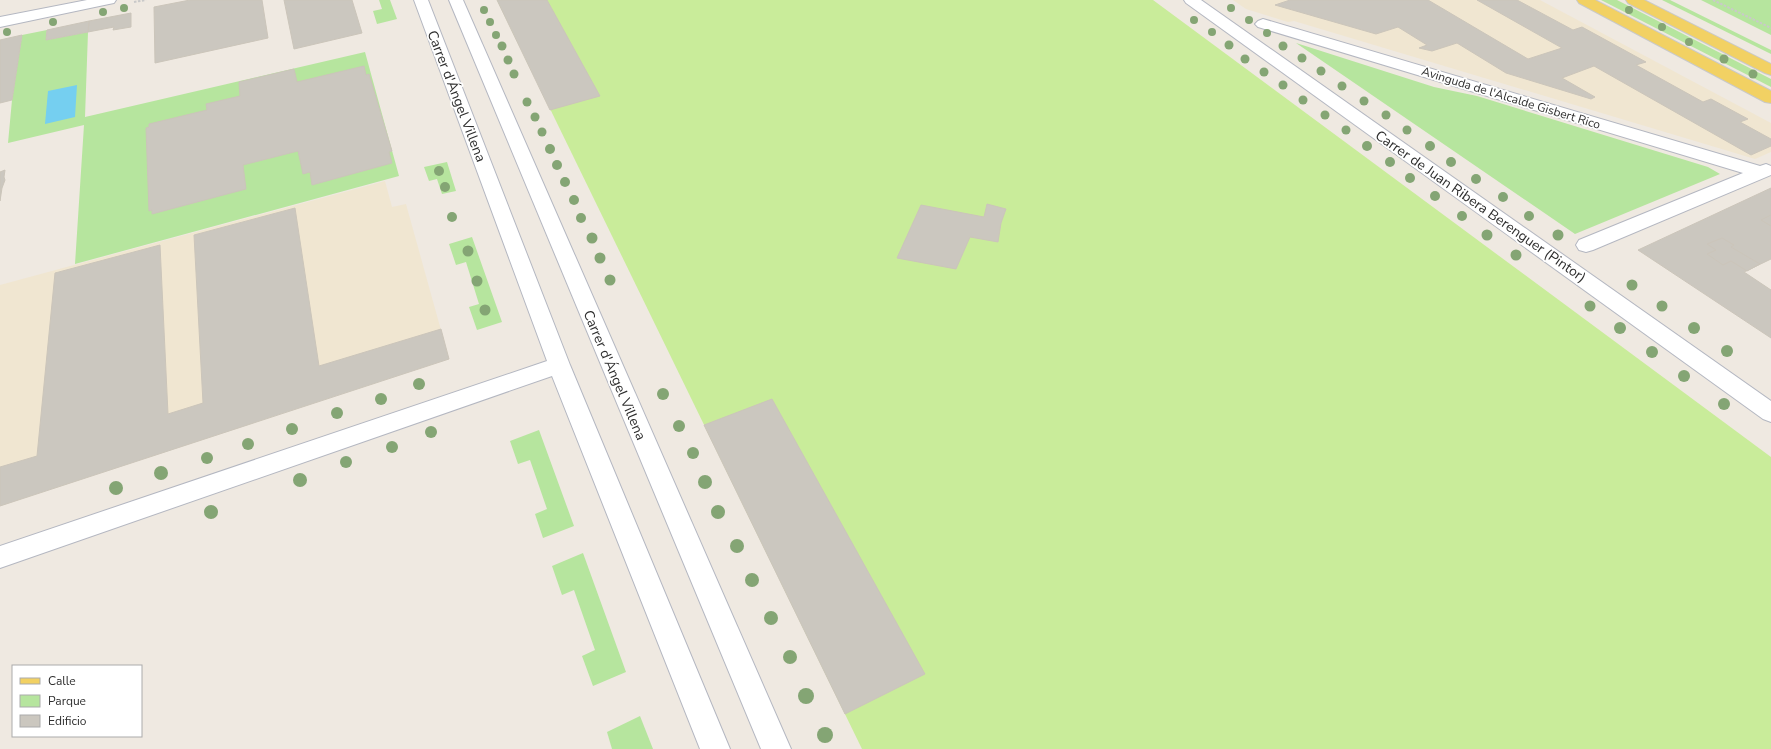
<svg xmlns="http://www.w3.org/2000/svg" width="1771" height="749" viewBox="0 0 1771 749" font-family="'Nunito Sans',sans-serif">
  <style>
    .education { fill: #f0e6d1 }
    .green { fill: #b6e59e }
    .pitch { fill: #c9ec9a }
    .water { fill: #75cff0 }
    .building { fill: #cbc7bf; stroke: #cbc5ba }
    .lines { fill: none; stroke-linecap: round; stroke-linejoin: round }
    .pedestrian-casing { stroke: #b4b7c1; stroke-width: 2 }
    .minor-casing { stroke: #b4b7c1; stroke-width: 2 }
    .primary-casing { stroke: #c9c9c9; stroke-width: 2 }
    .path { stroke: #c9c9c9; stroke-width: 2; stroke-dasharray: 2.5 1.5; stroke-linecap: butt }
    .pedestrian { fill: #fff; fill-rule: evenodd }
    .minor { fill: #fff; fill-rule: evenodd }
    .primary { fill: #f2d163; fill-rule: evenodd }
    .tree { fill: #84a574 }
    .labels { text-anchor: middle; stroke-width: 3.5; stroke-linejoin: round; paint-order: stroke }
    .far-street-label { font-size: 12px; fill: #2e2e2e; stroke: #fff }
    .street-label { font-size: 14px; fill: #2e2e2e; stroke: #fff }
  </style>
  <rect width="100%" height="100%" fill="#efe9e1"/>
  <g class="education">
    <polygon points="1233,0 1540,0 1771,123 1771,152 1755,159 1294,21 1288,22 1246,9"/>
    <polygon points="385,181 392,207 406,204 449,359 0,506 0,285"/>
  </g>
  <g class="green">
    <polygon points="379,0 390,0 397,19 377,24 373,11 382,9"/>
    <polygon points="1601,0 1617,0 1771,79 1771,87"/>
    <polygon points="1662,0 1670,0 1771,50 1771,54"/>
    <polygon points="1701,0 1771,0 1771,35"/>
    <polygon points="47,30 46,40 88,32 85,117 365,52 399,176 75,264 84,125 8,143 12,100 22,35"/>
    <polygon points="1296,43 1434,87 1477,96 1708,167 1720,174 1575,234"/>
    <polygon points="447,162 456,191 442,194 437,179 429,181 424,167"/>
    <polygon points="472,237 502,322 477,330 469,307 479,304 466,262 456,265 449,244"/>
    <polygon points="539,430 574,526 543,538 535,514 547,509 530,460 518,464 510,441"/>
    <polygon points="583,553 626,672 593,686 582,656 595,650 574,590 562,595 552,566"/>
    <polygon points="640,716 653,749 612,749 607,732"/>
  </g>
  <polygon class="pitch" points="497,0 1153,0 1771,457 1771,749 862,749"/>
  <polygon class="water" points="77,85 75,117 45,124 48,91"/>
  <g class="building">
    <polygon points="190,0 262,0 268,38 155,63 154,7"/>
    <polygon points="284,0 352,0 362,33 294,49"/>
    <polygon points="497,0 547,0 600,96 550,110"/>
    <polygon points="1290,0 1428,0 1528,59 1562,48 1477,0 1517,0 1573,30 1582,27 1646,62 1636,65 1703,102 1711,99 1748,119 1740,122 1771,139 1771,146 1751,155 1594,66 1562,78 1595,97 1591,99 1506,73 1457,43 1432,51 1419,48 1427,45 1398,27 1376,34 1275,5"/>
    <polygon points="131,13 131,27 113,30 114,27 88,32 89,21"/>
    <polygon points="89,21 88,32 46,40 47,30"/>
    <polygon points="22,35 12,100 0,103 0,40"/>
    <polygon points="364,66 366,75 369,74 392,151 389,152 392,163 312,185 310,172 303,174 298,151 243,165 246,189 152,214 152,210 149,211 146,128 149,127 149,124 207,110 206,104 240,96 239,82 294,69 297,82"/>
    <polygon points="5,170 4,177 5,180 2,188 0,201 0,172"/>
    <polygon points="1771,188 1771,259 1744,272 1771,290 1771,338 1638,250"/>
    <polygon points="987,204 1006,209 1001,223 998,242 970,237 956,269 897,258 921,205 984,217"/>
    <polygon points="295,208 319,366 441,329 449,359 0,506 0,467 37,456 55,273 160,245 168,414 203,403 194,235"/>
    <polygon points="1771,215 1771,226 1761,220"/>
    <polygon points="1722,238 1734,245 1731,247 1760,264 1747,271 1731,261 1723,265 1707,254 1716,250 1707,244"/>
    <polygon points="772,399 925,674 845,714 704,425"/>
  </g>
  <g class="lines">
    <g class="pedestrian-casing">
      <polygon id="pedestrian" points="1263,19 1760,166 1766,164 1771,166 1771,175 1593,250 1586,252 1579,250 1576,245 1579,240 1743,173 1258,27 1255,24 1258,21"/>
    </g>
    <g class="minor-casing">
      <g id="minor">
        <polygon points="87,0 116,0 114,3 109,4 0,27 0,17"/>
        <polygon points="414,0 428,0 570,365 730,749 700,749 552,376 0,568 0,546 547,361"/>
        <polygon points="449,0 463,0 791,749 761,749"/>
        <polygon points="1184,0 1201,0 1771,401 1771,422 1763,419 1186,3"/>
      </g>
    </g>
    <g class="primary-casing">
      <g id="primary">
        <polygon points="1577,0 1595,0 1771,91 1771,103 1765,102 1579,3"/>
        <polygon points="1626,0 1644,0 1771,64 1771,75 1765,73 1628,3"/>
      </g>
    </g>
    <g class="path">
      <polyline points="1713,0 1771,28"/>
      <polyline points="134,2 146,0"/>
    </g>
    <use href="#pedestrian" class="pedestrian"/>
    <use href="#minor" class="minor"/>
    <use href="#primary" class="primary"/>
  </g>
  <g class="tree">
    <circle cx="124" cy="8" r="4"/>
    <circle cx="1231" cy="8" r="4"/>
    <circle cx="484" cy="10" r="4"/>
    <circle cx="1629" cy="10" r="4"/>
    <circle cx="103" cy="12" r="4"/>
    <circle cx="1194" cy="20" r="4"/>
    <circle cx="1249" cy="20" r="4"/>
    <circle cx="53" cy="22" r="4"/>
    <circle cx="490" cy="22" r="4"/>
    <circle cx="1662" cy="27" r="4"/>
    <circle cx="7" cy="32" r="4"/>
    <circle cx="1212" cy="32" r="4"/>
    <circle cx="1267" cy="33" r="4"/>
    <circle cx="496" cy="35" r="4"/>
    <circle cx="1689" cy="42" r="4"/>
    <circle cx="1229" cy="45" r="4.5"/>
    <circle cx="502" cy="46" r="4.5"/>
    <circle cx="1283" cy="46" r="4.5"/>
    <circle cx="1302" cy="58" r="4.5"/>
    <circle cx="1245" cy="59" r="4.5"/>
    <circle cx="1724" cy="59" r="4.5"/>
    <circle cx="508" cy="60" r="4.5"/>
    <circle cx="1321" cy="71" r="4.5"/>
    <circle cx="1264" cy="72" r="4.5"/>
    <circle cx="514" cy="74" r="4.5"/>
    <circle cx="1753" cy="74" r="4.5"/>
    <circle cx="1283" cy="85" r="4.5"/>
    <circle cx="1342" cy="86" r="4.5"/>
    <circle cx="1303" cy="100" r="4.5"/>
    <circle cx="1364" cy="101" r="4.5"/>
    <circle cx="527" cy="102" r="4.5"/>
    <circle cx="1325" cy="115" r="4.5"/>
    <circle cx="1386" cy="115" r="4.5"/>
    <circle cx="535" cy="117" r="4.5"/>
    <circle cx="1346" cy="130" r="4.5"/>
    <circle cx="1407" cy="130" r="4.5"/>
    <circle cx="542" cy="132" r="4.5"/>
    <circle cx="1367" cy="146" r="5"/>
    <circle cx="1430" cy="146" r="5"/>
    <circle cx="550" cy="149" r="5"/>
    <circle cx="1390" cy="162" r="5"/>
    <circle cx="1451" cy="162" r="5"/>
    <circle cx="557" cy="165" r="5"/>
    <circle cx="439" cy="171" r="5"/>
    <circle cx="1410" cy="178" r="5"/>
    <circle cx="1476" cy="179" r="5"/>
    <circle cx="565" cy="182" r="5"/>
    <circle cx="445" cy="187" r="5"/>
    <circle cx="1435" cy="196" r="5"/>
    <circle cx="1503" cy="197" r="5"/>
    <circle cx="574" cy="200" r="5"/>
    <circle cx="1462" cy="216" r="5"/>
    <circle cx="1529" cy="216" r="5"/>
    <circle cx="452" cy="217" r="5"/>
    <circle cx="581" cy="218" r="5"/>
    <circle cx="1487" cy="235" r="5.5"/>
    <circle cx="1558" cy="235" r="5.5"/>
    <circle cx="592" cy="238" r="5.5"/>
    <circle cx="468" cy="251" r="5.5"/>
    <circle cx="1516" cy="255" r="5.5"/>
    <circle cx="600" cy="258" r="5.5"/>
    <circle cx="610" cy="280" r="5.5"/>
    <circle cx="477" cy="281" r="5.5"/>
    <circle cx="1632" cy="285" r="5.5"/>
    <circle cx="1590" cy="306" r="5.5"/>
    <circle cx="1662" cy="306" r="5.5"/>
    <circle cx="485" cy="310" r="5.5"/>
    <circle cx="1620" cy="328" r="6"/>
    <circle cx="1694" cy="328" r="6"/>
    <circle cx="1727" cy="351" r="6"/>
    <circle cx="1652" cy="352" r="6"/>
    <circle cx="1684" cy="376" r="6"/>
    <circle cx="419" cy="384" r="6"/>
    <circle cx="663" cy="394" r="6"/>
    <circle cx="381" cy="399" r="6"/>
    <circle cx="1724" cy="404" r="6"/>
    <circle cx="337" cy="413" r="6"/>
    <circle cx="679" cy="426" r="6"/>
    <circle cx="292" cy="429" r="6"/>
    <circle cx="431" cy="432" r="6"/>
    <circle cx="248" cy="444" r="6"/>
    <circle cx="392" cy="447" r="6"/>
    <circle cx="693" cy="453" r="6"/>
    <circle cx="207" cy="458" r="6"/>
    <circle cx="346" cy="462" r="6"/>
    <circle cx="161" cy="473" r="7"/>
    <circle cx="300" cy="480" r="7"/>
    <circle cx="705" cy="482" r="7"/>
    <circle cx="116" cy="488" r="7"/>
    <circle cx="211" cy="512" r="7"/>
    <circle cx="718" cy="512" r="7"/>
    <circle cx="737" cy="546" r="7"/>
    <circle cx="752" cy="580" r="7"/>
    <circle cx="771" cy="618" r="7"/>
    <circle cx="790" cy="657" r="7"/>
    <circle cx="806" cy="696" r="8"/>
    <circle cx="825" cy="735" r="8"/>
  </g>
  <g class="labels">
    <g class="far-street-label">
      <text transform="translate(1511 98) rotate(17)" y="4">Avinguda de l'Alcalde Gisbert Rico</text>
    </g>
    <g class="street-label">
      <text transform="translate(457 96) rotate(69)" y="5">Carrer d'Ángel Villena</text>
      <text transform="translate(1481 206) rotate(35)" y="5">Carrer de Juan Ribera Berenguer (Pintor)</text>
      <text transform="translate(615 375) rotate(67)" y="5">Carrer d'Ángel Villena</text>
    </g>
  </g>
  <rect x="12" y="665" width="130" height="72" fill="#ffffff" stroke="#ababab"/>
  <rect x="20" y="678" width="20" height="6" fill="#f2d163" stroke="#ababab"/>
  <text x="48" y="685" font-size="12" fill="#2e2e2e">Calle</text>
  <rect x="20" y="695" width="20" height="12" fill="#b6e59e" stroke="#ababab"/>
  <text x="48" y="705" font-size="12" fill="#2e2e2e">Parque</text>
  <rect x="20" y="715" width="20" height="12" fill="#cbc7bf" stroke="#ababab"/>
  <text x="48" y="725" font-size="12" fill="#2e2e2e">Edificio</text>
</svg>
